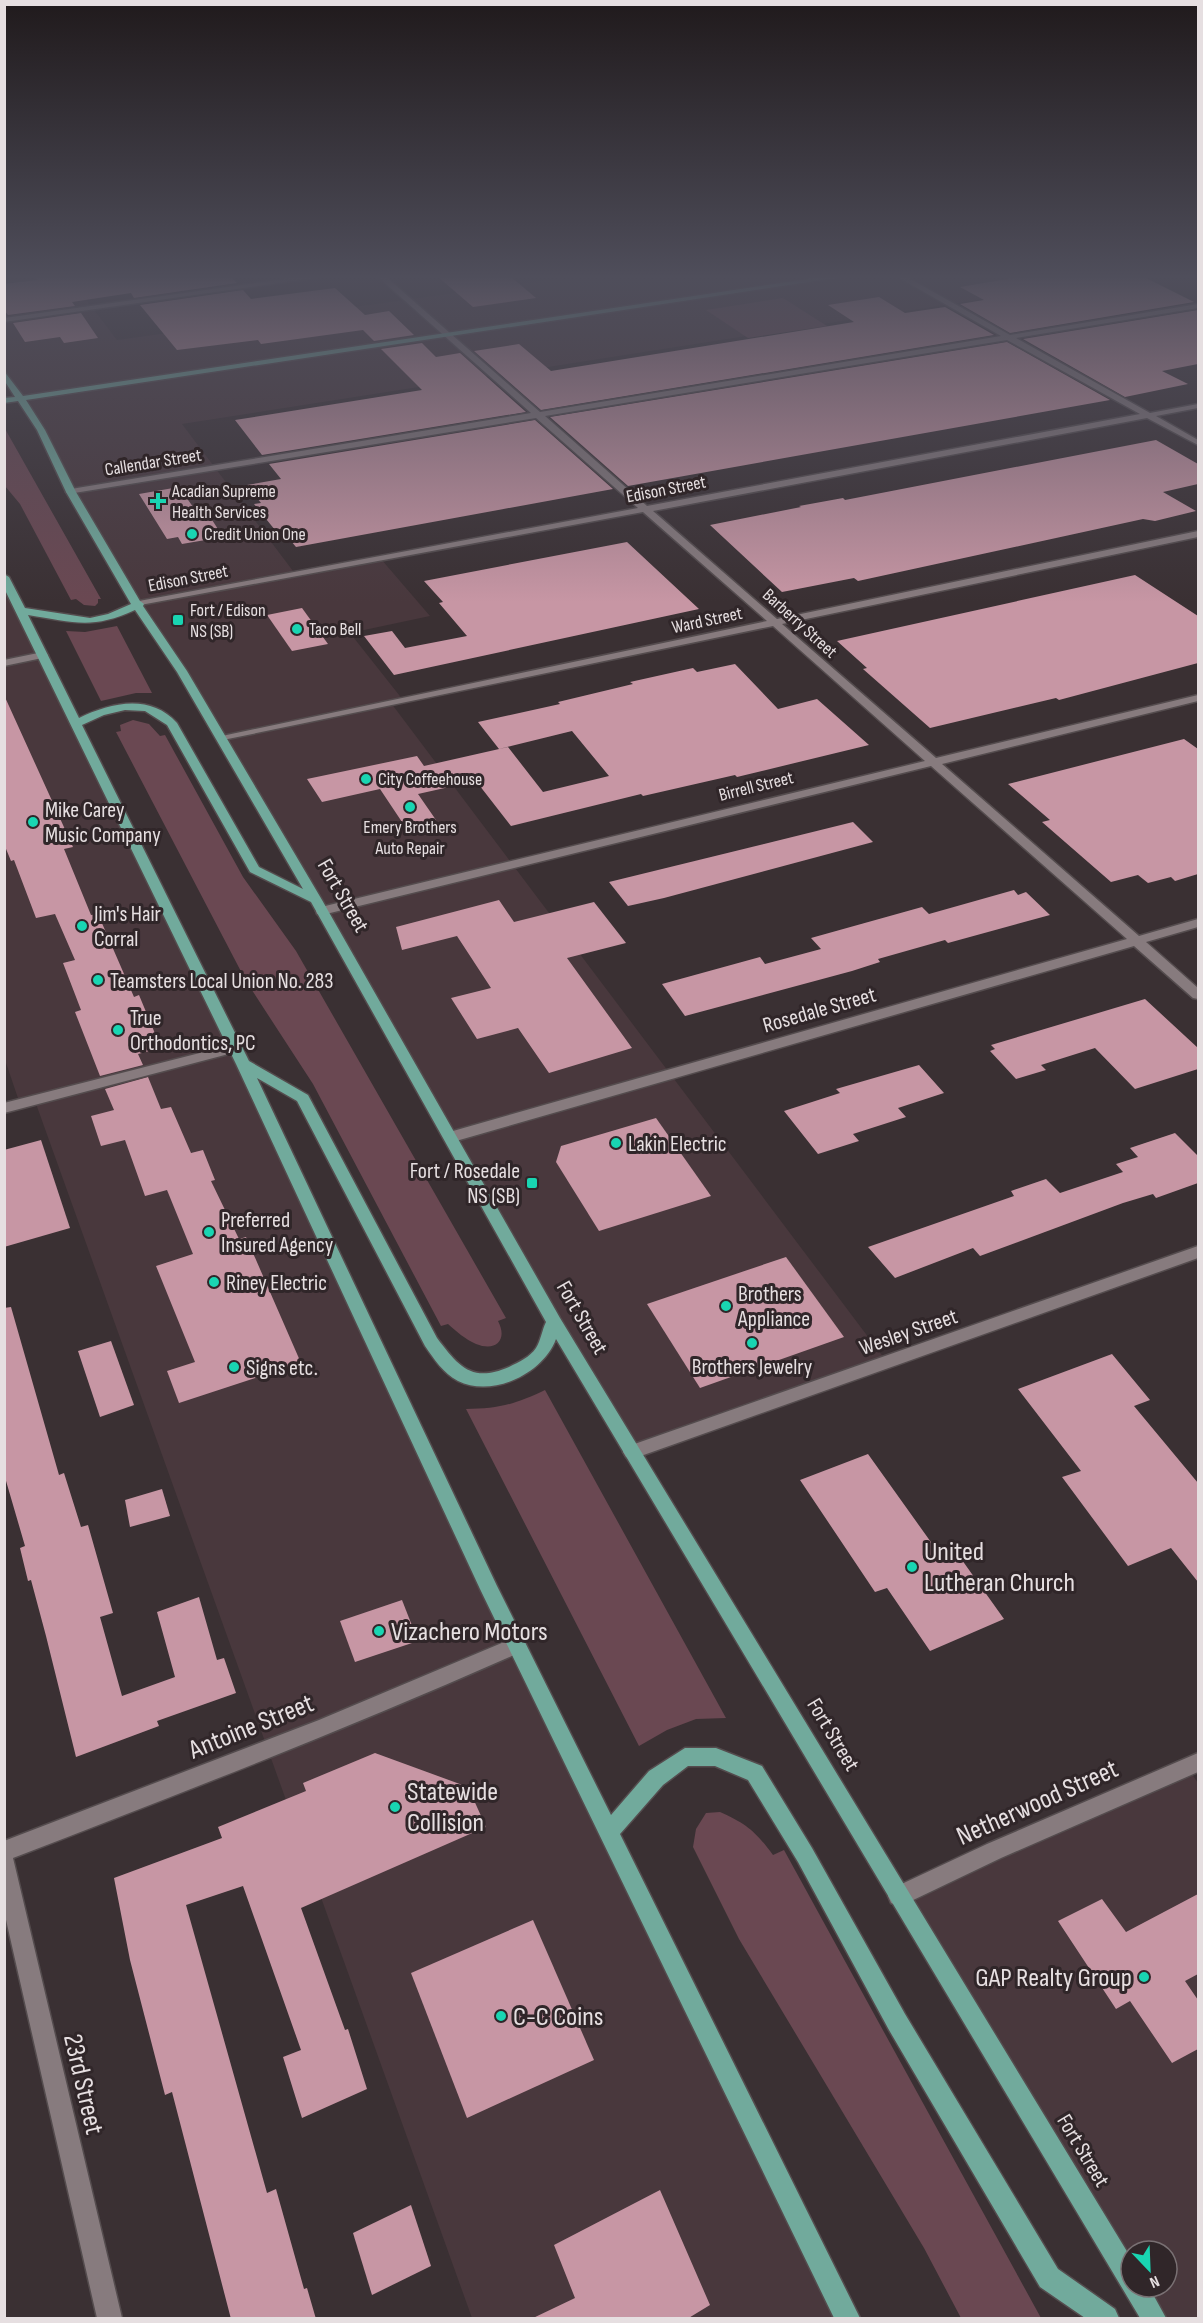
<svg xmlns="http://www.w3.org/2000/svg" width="1203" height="2323" viewBox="0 0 1203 2323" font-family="'Sofia Sans Condensed',sans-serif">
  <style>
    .built { fill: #49383d }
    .green { fill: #6a4852 }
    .building { fill: #c796a4 }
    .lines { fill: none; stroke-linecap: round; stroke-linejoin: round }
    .minor-casing { stroke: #544c4e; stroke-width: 3 }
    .major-casing { stroke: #544c4e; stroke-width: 3 }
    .minor { fill: #877b7e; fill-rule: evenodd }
    .major { fill: #71aa9c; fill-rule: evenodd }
    .poi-dot { fill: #19d5b2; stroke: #302629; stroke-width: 2 }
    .labels { text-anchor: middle; stroke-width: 6; stroke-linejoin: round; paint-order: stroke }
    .far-street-label { font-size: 18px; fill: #e6dfe1; stroke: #302629 }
    .far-poi-label { font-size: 18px; fill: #e6dfe1; stroke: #302629; text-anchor: start }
    .poi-label { font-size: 22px; fill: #e6dfe1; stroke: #302629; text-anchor: start }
    .street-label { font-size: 22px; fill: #e6dfe1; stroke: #302629 }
    .near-poi-label { font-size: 27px; fill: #e6dfe1; stroke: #302629; text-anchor: start }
    .near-street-label { font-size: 27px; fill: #e6dfe1; stroke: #302629 }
  </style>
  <rect width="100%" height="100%" fill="#3a3033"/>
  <g class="built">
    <polygon points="4,276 68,276 117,340 577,276 1131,276 182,424 296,575 381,559 430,616 350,633 403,700 391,703 887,1362 632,1452 451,1137 150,627 41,430 5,373"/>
    <polygon points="4,578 726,2075 843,2318 472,2318 35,1101 20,1104 5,1060"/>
    <polygon points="1187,1767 1198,1783 1198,2318 1154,2318 1135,2287 1167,2287 1167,2251 1131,2251 1131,2281 899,1896"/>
  </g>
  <g class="green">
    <polygon points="783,298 827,326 748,338 706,310"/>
    <polygon points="4,427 101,599 98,599 98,603 95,606 84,605 76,599 71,600 20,504 5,486"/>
    <polygon points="117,626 152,693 136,693 101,701 66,631 85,632"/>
    <path d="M133,720L149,724L160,736L165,735L243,877L296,951L506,1318L498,1321C508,1340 496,1352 476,1344C465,1339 457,1332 448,1324L441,1326L313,1084L246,981L116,732L121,731L120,725Z"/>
    <path d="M545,1390L726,1718L696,1719L667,1730L639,1746L466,1409C498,1409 516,1404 545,1390Z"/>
    <path d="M720,1812C747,1824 756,1832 773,1855L784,1850L1041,2318H961L924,2248L739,1939L693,1847L696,1829L706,1813Z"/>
  </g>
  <g class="building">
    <polygon points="34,276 230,276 237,283 134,298 131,293 72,302 75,306 8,315 4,310 4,284 37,280"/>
    <polygon points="437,276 510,276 536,298 473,307"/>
    <polygon points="1026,276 1142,276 1194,302 1010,333 960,304 984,300 960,287"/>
    <polygon points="335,288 365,315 389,311 414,335 374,341 363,330 261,344 258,340 177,350 140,305 243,290 251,299"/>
    <polygon points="879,297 905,313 945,307 994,335 541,410 474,351 519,344 551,371 854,322 828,305"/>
    <polygon points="1198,310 1198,364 1162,371 1188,384 1125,397 1023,339"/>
    <polygon points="81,313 98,338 64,343 60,337 25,342 13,323"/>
    <polygon points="1007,342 1110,400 628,486 550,417"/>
    <polygon points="422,343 436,357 460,353 526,412 262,455 235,420 422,390 381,349"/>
    <polygon points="535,420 613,489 296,547 281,529 275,530 254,504 261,503 247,485 281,479 269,464"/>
    <polygon points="1156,440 1198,464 1198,484 1163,492 1196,511 1155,521 1143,519 858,581 854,578 782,592 710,525 801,507 799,506 843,498 845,500"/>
    <polygon points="179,487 198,514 207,512 223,537 182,544 178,537 167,539 139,494"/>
    <polygon points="627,542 699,609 394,675 364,636 392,631 405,648 467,636 439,603 443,602 424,581"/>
    <polygon points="1135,575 1198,616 1198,663 1059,700 1056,698 930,728 863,669 867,668 837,641"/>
    <polygon points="302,608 328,644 292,651 267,615"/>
    <polygon points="735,664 778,709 817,699 869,745 737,777 735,775 643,796 641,794 511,826 476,781 418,794 436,820 406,828 380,789 322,802 307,779 417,756 424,766 508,747 543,792 609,776 572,731 499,749 478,722 560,704 558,702 633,684 630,682 693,668 697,672"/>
    <polygon points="4,695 73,847 64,849 91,915 98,914 134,997 139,995 161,1048 138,1054 143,1065 100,1076 75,1012 81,1010 63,963 75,960 55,914 36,918 14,860 11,861 4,844"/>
    <polygon points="1184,739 1198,749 1198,874 1175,881 1171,877 1148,883 1138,875 1111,882 1042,822 1050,820 1008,784"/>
    <polygon points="853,822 873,842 664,898 628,906 609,882"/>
    <polygon points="1014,890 1018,895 1026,892 1050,915 948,943 945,940 878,959 880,962 852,971 685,1016 662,984 760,957 765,964 821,949 811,938 922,907 929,914"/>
    <polygon points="499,900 514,922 594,902 626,943 567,958 632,1048 549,1073 518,1028 477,1039 451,998 491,988 457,936 402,950 396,927"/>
    <polygon points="1145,999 1198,1048 1198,1069 1135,1089 1095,1048 1041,1065 1046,1070 1016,1079 990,1051 995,1049 991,1045"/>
    <polygon points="919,1065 944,1093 898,1108 906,1117 853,1134 859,1141 818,1154 784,1111 840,1093 836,1089"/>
    <polygon points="148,1077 161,1109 171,1107 191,1153 203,1150 215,1180 211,1181 239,1239 246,1237 301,1363 179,1403 167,1371 195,1362 156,1266 193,1254 167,1190 145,1196 125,1140 101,1146 91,1116 114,1110 105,1089"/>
    <polygon points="656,1118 711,1196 599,1231 556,1162 561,1146"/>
    <polygon points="1175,1133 1198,1156 1198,1183 1156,1198 1153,1194 1123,1203 980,1256 973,1248 895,1278 868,1247 1014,1196 1011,1191 1046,1179 1060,1193 1123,1172 1116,1164 1138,1157 1130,1148"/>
    <polygon points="41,1140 70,1228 4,1247 4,1150"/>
    <polygon points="786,1257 844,1337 700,1388 647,1304"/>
    <polygon points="11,1307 59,1475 64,1473 81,1527 88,1525 113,1613 100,1617 122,1696 175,1677 157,1612 199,1597 217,1660 224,1658 236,1693 157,1721 159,1726 76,1757 46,1636 31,1580 28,1581 20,1548 25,1546 4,1474 4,1308"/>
    <polygon points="111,1341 134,1405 100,1417 78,1351"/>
    <polygon points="1112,1354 1150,1400 1134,1406 1198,1483 1198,1582 1171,1548 1128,1566 1062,1477 1081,1471 1018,1389"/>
    <polygon points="868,1454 938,1552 952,1546 1004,1619 930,1651 887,1588 875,1592 800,1480"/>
    <polygon points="162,1489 170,1516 130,1527 125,1500"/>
    <polygon points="402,1600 418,1641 355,1662 340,1621"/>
    <polygon points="375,1753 468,1787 486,1827 301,1908 345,2030 348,2029 367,2089 302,2118 283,2057 301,2050 243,1886 186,1905 267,2193 276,2189 304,2289 307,2288 316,2319 231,2319 172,2092 165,2095 130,1960 114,1878 222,1838 218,1827 306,1791 303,1783"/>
    <polygon points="1198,1894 1198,1974 1185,1981 1198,2000 1198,2049 1172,2063 1130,2001 1116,2009 1058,1921 1102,1899 1126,1932"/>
    <polygon points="533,1920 594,2060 467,2118 411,1973"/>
    <polygon points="660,2190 710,2305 687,2319 531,2319 575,2298 554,2245"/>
    <polygon points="411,2205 431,2266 372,2295 353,2233"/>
  </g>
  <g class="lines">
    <g class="minor-casing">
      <g id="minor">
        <polygon points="306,276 328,276 4,322 4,318"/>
        <path d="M377,276H385L540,412L1001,336L896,276H905L1010,335L1198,304V308L1016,338L1150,413L1198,404V408L1156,416L1198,440V445L1147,418L653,511L777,619L1198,531V537L782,624L936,758L1198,695V701L942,764L1139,936L1198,919V927L1146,942L1198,988V999L1193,998L1134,946L456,1141H446L444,1137L446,1133L1127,939L931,766L322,915L317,914L316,911L317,908L925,761L773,626L218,741V737L222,736L767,621L643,512L135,606L134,604L139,601L638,508L536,418L68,494L66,492L71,489L531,413ZM1007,340L1140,414L647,506L545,416Z"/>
        <polygon points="43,652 48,655 47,657 4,666 4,660"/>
        <polygon points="235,1044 240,1045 242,1048 240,1051 4,1113 4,1103"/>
        <polygon points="1198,1246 1198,1258 638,1457 632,1459 626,1457 623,1452 626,1447"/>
        <path d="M516,1637L523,1639L526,1645L523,1651C355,1726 184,1792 13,1858L122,2318H97L4,1911V1841L319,1720Z"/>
        <polygon points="1198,1753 1198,1772 1001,1858 907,1903 899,1906 891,1903 888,1896 891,1889 987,1844"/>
      </g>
    </g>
    <g class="major-casing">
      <path id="major" d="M828,276H849L26,400L45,430L76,492L140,601L144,604L143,606L187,671L322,900L560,1318L1131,2258V2287H1149L1166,2318H1140L556,1339C543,1374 492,1398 458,1381C443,1373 434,1359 425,1346L297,1101L257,1078L497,1586L611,1815L649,1771L685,1748H716L762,1766L812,1848L905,2014L1058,2269L1115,2309L1119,2318H1085L1040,2287L889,2030L798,1862L748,1780L715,1766H688L663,1785L620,1834L860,2318H834L480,1589L236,1064L4,588V574L9,577L25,608L90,618L108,614L131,604L66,492L37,430L18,401L4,403V398L15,397L4,380V371L23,396ZM135,610L177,672L303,889L259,867L177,723C150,693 110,703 79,718L28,615C73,622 92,630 135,610ZM125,710L145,711L167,725L250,872L311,902L546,1322C542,1330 541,1340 536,1348C530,1357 519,1362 509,1367C472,1383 459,1367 437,1338L308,1095L249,1061L82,725L104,715Z"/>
    </g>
    <use href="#minor" class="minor"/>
    <use href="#major" class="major"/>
  </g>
  <linearGradient id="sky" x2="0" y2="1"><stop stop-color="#201a1c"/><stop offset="0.46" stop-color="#4f4e5b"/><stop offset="1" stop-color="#4f4e5b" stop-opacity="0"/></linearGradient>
  <rect width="1203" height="602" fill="url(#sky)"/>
  <g class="poi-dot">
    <path d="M155 492h6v6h6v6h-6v6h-6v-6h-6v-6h6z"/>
    <circle cx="192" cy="534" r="6"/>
    <rect x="172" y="614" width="12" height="12" rx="3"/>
    <circle cx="297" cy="629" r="6"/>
    <circle cx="366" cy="779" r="6"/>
    <circle cx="410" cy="807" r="6"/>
    <circle cx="33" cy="822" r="6"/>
    <circle cx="82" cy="926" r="6"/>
    <circle cx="98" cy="980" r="6"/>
    <circle cx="118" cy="1030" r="6"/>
    <circle cx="616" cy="1143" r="6"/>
    <rect x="526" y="1177" width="12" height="12" rx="3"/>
    <circle cx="209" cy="1232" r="6"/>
    <circle cx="214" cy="1282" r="6"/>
    <circle cx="726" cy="1306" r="6"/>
    <circle cx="752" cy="1343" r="6"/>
    <circle cx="234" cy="1367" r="6"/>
    <circle cx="912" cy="1567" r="6"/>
    <circle cx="379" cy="1631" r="6"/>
    <circle cx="395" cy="1807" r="6"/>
    <circle cx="1144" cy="1977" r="6"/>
    <circle cx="501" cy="2016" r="6"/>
  </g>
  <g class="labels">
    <g class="far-street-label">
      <text transform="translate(153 462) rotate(-9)" y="6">Callendar Street</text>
      <text transform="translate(666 489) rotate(-11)" y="6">Edison Street</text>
      <text transform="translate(188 578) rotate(-11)" y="6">Edison Street</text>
      <text transform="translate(707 620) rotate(-12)" y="6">Ward Street</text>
      <text transform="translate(800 623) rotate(42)" y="6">Barberry Street</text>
      <text transform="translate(756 786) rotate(-14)" y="6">Birrell Street</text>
    </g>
    <g class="far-poi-label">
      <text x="172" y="497">Acadian Supreme<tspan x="172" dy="21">Health Services</tspan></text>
      <text x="204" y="540">Credit Union One</text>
      <text x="190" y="616">Fort / Edison<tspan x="190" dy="21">NS (SB)</tspan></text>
      <text x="309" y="635">Taco Bell</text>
      <text x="378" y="785">City Coffeehouse</text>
      <text x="410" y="833" text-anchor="middle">Emery Brothers<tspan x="410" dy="21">Auto Repair</tspan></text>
    </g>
    <g class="poi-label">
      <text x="45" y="817">Mike Carey<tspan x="45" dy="25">Music Company</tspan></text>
      <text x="94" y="921">Jim's Hair<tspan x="94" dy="25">Corral</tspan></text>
      <text x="110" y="988">Teamsters Local Union No. 283</text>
      <text x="130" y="1025">True<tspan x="130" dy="25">Orthodontics, PC</tspan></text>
      <text x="628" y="1151">Lakin Electric</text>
      <text x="520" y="1178" text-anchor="end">Fort / Rosedale<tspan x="520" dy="25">NS (SB)</tspan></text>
      <text x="221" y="1227">Preferred<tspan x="221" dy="25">Insured Agency</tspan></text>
      <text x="226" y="1290">Riney Electric</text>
      <text x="738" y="1301">Brothers<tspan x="738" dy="25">Appliance</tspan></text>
      <text x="752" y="1374" text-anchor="middle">Brothers Jewelry</text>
      <text x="246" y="1375">Signs etc.</text>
    </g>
    <g class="street-label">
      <text transform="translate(344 895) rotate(60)" y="8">Fort Street</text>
      <text transform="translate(819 1009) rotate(-16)" y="8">Rosedale Street</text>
      <text transform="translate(583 1317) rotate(60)" y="8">Fort Street</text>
      <text transform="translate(908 1331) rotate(-19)" y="8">Wesley Street</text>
      <text transform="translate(834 1734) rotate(59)" y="8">Fort Street</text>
      <text transform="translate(1084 2150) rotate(59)" y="8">Fort Street</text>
    </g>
    <g class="near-poi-label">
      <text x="924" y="1560">United<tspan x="924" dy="31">Lutheran Church</tspan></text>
      <text x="391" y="1640">Vizachero Motors</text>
      <text x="407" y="1800">Statewide<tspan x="407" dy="31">Collision</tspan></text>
      <text x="1132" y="1986" text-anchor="end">GAP Realty Group</text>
      <text x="513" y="2025">C-C Coins</text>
    </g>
    <g class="near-street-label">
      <text transform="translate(251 1726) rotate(-22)" y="9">Antoine Street</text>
      <text transform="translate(1037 1802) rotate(-24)" y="9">Netherwood Street</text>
      <text transform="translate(84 2084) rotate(77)" y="9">23rd Street</text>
    </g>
  </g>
  <rect width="1203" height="2323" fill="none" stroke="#e6dfe1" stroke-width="12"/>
  <g transform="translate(1149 2269) rotate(157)"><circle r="28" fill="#302629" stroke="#797073" stroke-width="1.5"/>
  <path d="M0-4.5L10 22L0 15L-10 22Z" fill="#19d5b2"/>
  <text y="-9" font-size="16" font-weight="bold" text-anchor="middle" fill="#e6dfe1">N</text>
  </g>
</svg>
